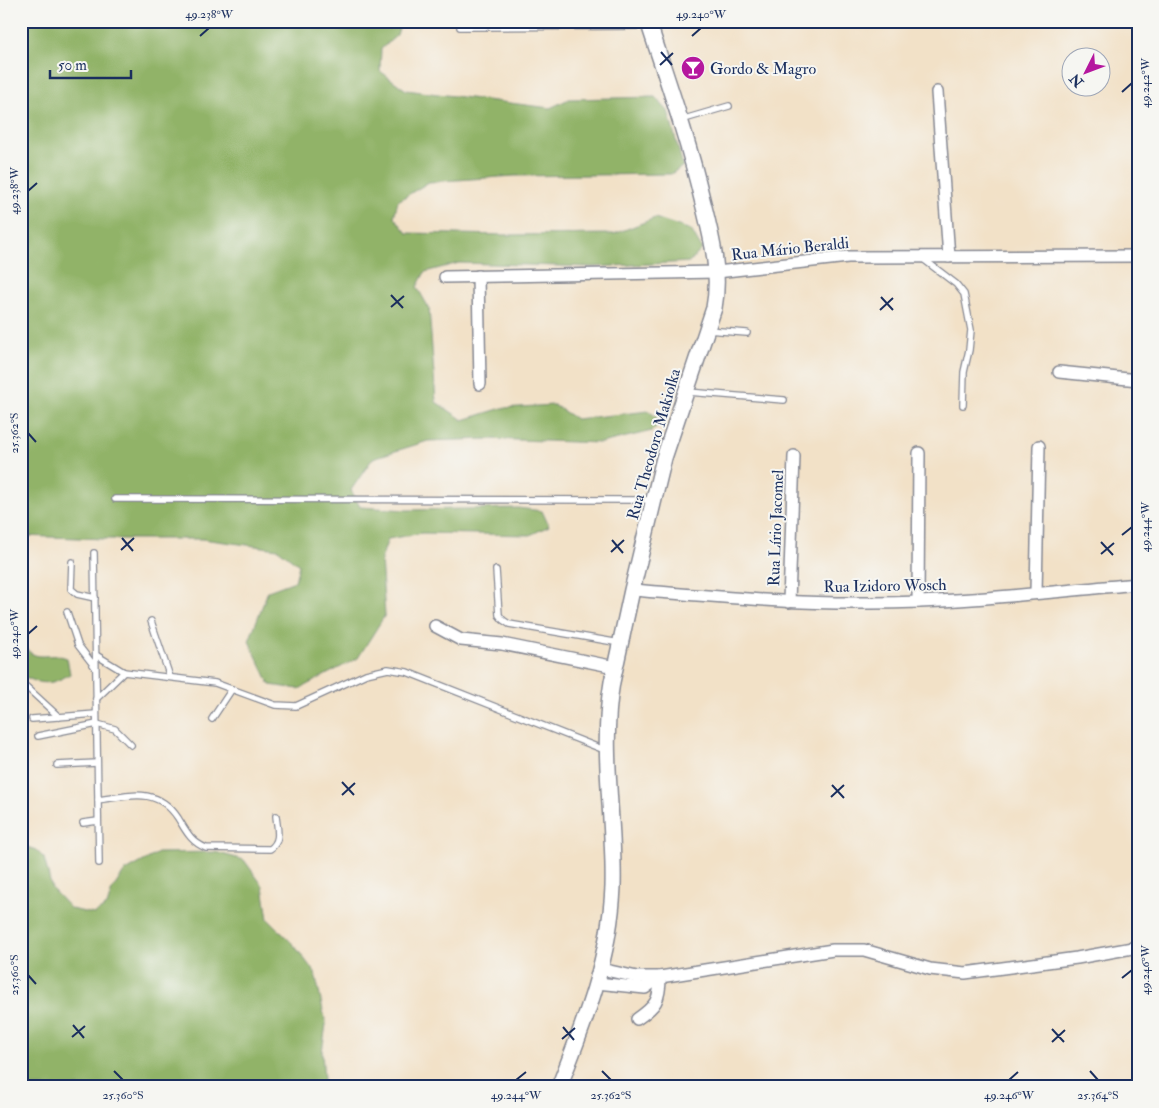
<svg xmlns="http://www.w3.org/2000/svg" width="1159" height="1108" viewBox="0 0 1159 1108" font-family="'IM FELL Double Pica',serif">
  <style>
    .forest { fill: #91b367; stroke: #567162 }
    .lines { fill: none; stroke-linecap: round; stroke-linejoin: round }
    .service-casing { stroke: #868892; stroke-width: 8 }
    .minor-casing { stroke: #868892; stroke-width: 14 }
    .secondary-casing { stroke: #868892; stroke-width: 18 }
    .service { stroke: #fff; stroke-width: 5.5 }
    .minor { stroke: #fff; stroke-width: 11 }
    .secondary { stroke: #fff; stroke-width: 15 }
    .ticks { fill: none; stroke: #1b2f5e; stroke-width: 2 }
    .labels { text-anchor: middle; stroke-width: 4; stroke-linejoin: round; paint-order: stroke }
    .poi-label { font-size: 16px; fill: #1b2f5e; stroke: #f6f6f2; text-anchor: start }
    .street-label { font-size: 16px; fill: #1b2f5e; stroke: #f6f6f2 }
    .neatline { fill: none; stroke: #1b2f5e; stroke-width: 2 }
    .ticks-label { font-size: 12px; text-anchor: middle; fill: #1b2f5e }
  </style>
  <rect width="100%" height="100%" fill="#f6f6f2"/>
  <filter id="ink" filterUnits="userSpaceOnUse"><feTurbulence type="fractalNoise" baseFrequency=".02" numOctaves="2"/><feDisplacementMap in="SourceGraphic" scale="10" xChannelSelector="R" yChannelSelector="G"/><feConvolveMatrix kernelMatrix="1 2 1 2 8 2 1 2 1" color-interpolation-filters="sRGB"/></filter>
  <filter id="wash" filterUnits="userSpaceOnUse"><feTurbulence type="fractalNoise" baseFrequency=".0096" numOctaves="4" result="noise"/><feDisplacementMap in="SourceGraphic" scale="20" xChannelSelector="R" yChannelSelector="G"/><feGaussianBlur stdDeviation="1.12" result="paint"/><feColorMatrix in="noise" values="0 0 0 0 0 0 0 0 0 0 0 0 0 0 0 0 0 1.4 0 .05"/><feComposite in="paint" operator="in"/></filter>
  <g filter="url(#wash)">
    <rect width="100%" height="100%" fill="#f2e1c7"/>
    <g class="forest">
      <polygon points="21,21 401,21 397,35 381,49 380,71 406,90 550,108 569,99 655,97 668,111 683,166 671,174 514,176 429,182 398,201 394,217 407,233 508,235 614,234 655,218 691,230 702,249 690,262 593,267 459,263 425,272 417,287 429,308 436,402 463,420 502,408 554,405 576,419 649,411 661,421 652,431 601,443 489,439 428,441 373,458 351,490 360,507 407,510 518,508 542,511 549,526 530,535 422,533 388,539 381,559 385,615 358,658 299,689 270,685 249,641 268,591 295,581 299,565 278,549 202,539 106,539 21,536"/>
      <path d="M21,639C33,667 47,650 67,658L70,674C50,686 41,685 21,675Z"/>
      <polygon points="21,845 36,850 44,858 52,889 71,909 94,914 107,906 112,890 124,872 158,853 215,852 244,860 263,886 268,919 294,945 315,973 326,1024 322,1052 324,1080 317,1087 21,1087"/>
    </g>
  </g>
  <g filter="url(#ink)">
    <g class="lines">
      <g class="service-casing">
        <g id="service">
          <polyline points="460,27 647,26"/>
          <polyline points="681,120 729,106"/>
          <polyline points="922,258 956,284 964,294 971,330 969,350 964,372 963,405"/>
          <polyline points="707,330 747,333"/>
          <polyline points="688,392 784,400"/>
          <polyline points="115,499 653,500"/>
          <polyline points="94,553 99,863"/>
          <polyline points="72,562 71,589 77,594 95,598"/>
          <polyline points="496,570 499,615 503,620 509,624 620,643"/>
          <polyline points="67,612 78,645 95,667"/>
          <polyline points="151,621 170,677"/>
          <polyline points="96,655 124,672 215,683 275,705 296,706 366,674 388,669 407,672 607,751"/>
          <polyline points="21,682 59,717"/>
          <polyline points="96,699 124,672"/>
          <polyline points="32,719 96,714"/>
          <polyline points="212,719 232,689"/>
          <polyline points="38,736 97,724 115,729 131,745"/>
          <polyline points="57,765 97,763"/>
          <path d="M98,800C129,796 157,786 178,818C186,831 191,842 206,848L270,849C282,841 277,828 276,816"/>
          <polyline points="83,823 98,821"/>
        </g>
      </g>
      <g class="minor-casing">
        <g id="minor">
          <polyline points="937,92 949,257"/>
          <polyline points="478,276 480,384"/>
          <polyline points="445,277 717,272 848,257 1138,256"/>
          <polyline points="1059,372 1138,380"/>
          <path d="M632,590C711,596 790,604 870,603C959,603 1049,592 1138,584"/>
          <polyline points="1036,593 1039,446"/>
          <polyline points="789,602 794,456"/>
          <polyline points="918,602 919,453"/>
          <polyline points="435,626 461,640 502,644 615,667"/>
          <polyline points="601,969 637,977 660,977 833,950 864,950 930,969 965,973 1077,958 1138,947"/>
          <polyline points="597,983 645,988 660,977"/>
          <path d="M637,1019C656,1006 660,1000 660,977"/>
        </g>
      </g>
      <g class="secondary-casing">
        <path id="secondary" d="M559,1087C585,1021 610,958 613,887C615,819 600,750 612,682L632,590L664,458L714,308C721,271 711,235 702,199C688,139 667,80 648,21"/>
      </g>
      <use href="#service" class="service"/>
      <use href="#minor" class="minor"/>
      <use href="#secondary" class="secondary"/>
    </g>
  </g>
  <path class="ticks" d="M200,36L209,28M692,36L701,28M661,52L672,65M660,65L673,53M1122,92L1132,83M28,191L37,183M391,295L403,308M881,297L893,310M391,307L404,296M880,310L893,298M28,433L36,442M1122,535L1132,527M122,538L133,551M612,540L623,553M1101,542L1113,555M121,550L134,538M611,552L624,540M1101,554L1114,543M28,634L37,626M342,782L354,795M832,785L844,798M342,795L355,783M831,797L844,785M28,975L36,984M1122,978L1132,970M73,1025L84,1038M563,1027L574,1040M1052,1029L1064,1042M72,1037L85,1026M562,1039L575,1028M1052,1042L1065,1030M114,1071L123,1080M602,1071L611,1080M1090,1071L1098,1080M516,1080L526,1072M1009,1080L1018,1072"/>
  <defs>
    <g id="bar-disc" transform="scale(1.25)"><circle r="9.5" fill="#b5179e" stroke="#f6f6f2"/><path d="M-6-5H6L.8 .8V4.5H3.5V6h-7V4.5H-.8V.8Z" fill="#fff"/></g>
  </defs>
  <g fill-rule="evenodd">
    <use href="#bar-disc" x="693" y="68"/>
  </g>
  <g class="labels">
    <g class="poi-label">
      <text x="710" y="74">Gordo &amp; Magro</text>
    </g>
    <g class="street-label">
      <text transform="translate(790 248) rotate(-6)" y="6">Rua Mário Beraldi</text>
      <text transform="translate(653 444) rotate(-74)" y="6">Rua Theodoro Makiolka</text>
      <text transform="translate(775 528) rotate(-88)" y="6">Rua Lírio Jacomel</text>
      <text transform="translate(885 585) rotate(-1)" y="6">Rua Izidoro Wosch</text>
    </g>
  </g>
  <rect width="1159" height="1108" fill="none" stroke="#f6f6f2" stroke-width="55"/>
  <g transform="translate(1086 72) rotate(228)"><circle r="24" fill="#f6f6f2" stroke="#9ea6b7"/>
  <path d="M0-4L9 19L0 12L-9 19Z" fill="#b5179e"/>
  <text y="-8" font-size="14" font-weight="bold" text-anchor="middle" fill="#1b2f5e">N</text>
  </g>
  <path d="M50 70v8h81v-8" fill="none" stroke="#1b2f5e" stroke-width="2.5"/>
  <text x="58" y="70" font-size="15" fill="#1b2f5e" stroke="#f6f6f2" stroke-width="4" paint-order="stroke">50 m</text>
  <rect x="28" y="28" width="1104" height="1052" class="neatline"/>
  <g class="ticks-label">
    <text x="209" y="18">49.238°W</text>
    <text x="701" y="18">49.240°W</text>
    <text transform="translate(1145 83) rotate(-90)" y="4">49.242°W</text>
    <text transform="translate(14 191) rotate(-90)" y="4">49.238°W</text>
    <text transform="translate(14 433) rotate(-90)" y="4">25.362°S</text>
    <text transform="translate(1145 527) rotate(-90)" y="4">49.244°W</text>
    <text transform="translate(14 634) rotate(-90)" y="4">49.240°W</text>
    <text transform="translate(1145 970) rotate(-90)" y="4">49.246°W</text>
    <text transform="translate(14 975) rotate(-90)" y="4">25.360°S</text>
    <text x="123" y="1099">25.360°S</text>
    <text x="516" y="1099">49.244°W</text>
    <text x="611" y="1099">25.362°S</text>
    <text x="1009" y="1099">49.246°W</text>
    <text x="1098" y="1099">25.364°S</text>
  </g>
</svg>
